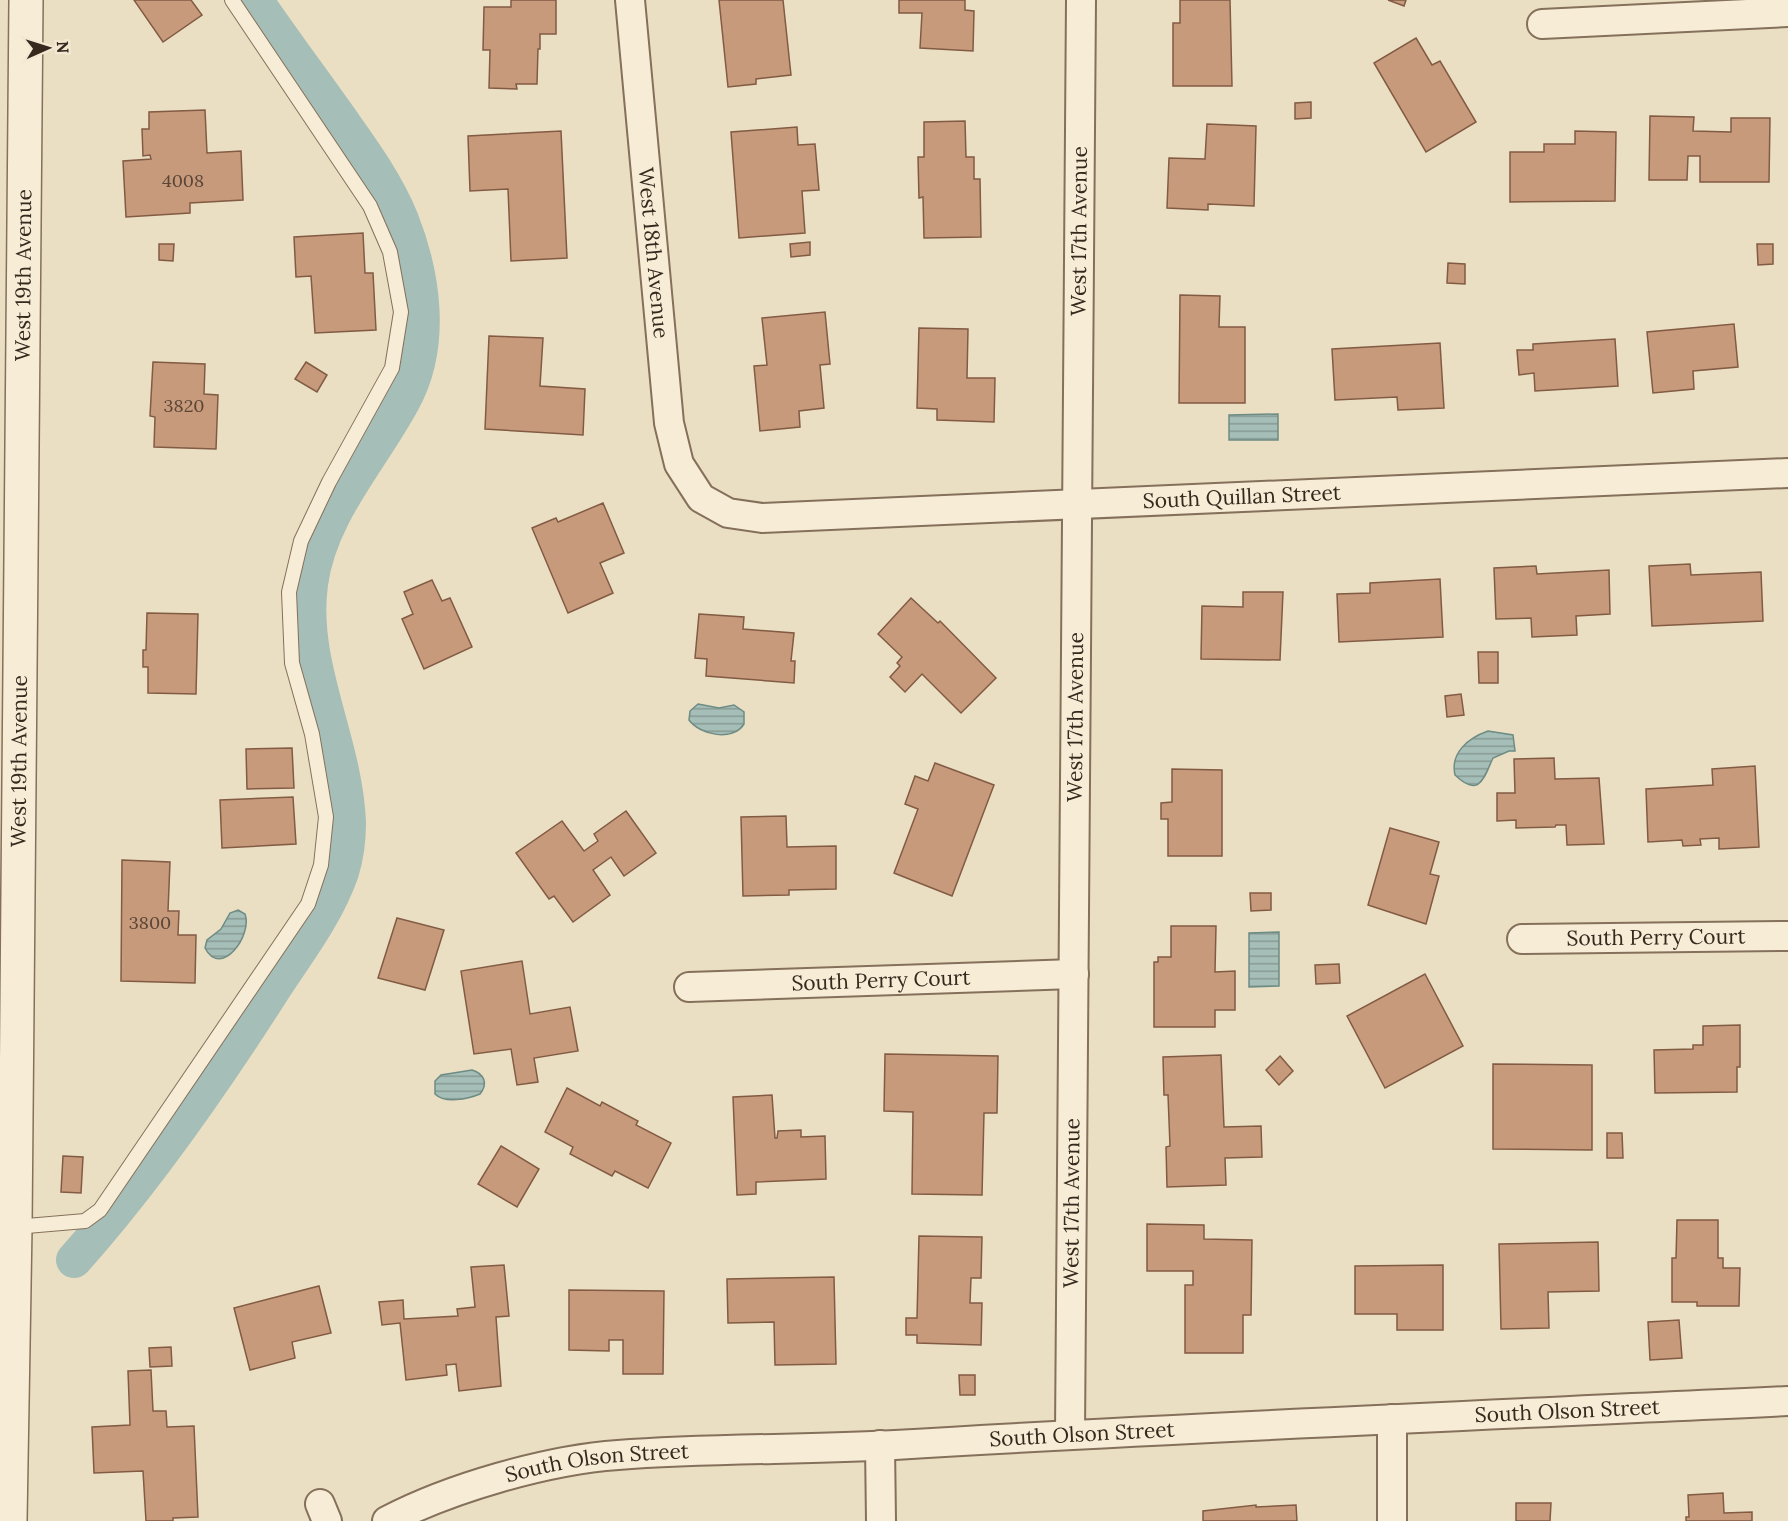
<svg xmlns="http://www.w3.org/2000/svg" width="1788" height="1521" viewBox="0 0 1788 1521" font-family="Lora,serif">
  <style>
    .water { fill: url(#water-rules); stroke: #6d8c84; stroke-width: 1.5 }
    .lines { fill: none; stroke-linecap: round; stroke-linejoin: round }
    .canal { stroke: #a5beb7; stroke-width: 36 }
    .building { fill: #c79a7c; stroke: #825b43; stroke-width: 1.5 }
    .service-casing { stroke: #84705b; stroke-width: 16 }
    .minor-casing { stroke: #84705b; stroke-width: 32 }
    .tertiary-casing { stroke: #84705b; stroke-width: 36 }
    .service { stroke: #f7ecd6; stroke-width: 14 }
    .minor { stroke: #f7ecd6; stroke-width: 28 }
    .tertiary { stroke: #f7ecd6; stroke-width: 33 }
    .labels { text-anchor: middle; stroke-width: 4.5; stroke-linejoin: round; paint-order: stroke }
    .number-label { font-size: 18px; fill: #5a4536 }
    .street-label { font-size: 21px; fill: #35291e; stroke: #f3e9d3 }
  </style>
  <defs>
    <pattern id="water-rules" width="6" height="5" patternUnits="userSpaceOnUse" patternTransform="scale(1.5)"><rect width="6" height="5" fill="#a5beb7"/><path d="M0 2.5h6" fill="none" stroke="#879a94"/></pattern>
  </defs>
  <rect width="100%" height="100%" fill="#ebdfc3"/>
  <g class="water">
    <polygon points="1278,414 1278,440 1229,440 1229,415"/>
    <path d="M698,704L719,708L734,705L744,712V724C733,742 700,735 689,720L690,711Z"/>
    <path d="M1488,731L1513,735L1515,751H1509L1493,758C1484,777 1480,799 1455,775C1450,753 1468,738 1488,731Z"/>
    <path d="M238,910L245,914C253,935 221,979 205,948L207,940L221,929L230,913Z"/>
    <polygon points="1279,932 1279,986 1249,987 1249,933"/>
    <path d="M472,1070C485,1074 488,1084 480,1094C468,1099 445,1104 435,1094V1081L441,1075Z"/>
  </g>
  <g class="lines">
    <path class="canal" d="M74,1260C148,1177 213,1083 273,989C297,952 326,915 341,872C346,856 348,839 348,823C345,741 299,666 310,584C319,514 371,460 403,400C433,345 423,276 401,220C387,185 364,153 342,122C313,81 283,41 255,0"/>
  </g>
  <g class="building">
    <polygon points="134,0 191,0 202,15 163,42"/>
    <polygon points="511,0 556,0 556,34 540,34 540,49 538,49 537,84 516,84 517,89 489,88 490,50 483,50 484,7 511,7"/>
    <polygon points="719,0 783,0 791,75 756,79 756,84 728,87"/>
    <polygon points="899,0 965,0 965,10 974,11 973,51 920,48 922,13 899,13"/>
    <polygon points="1180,0 1230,0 1232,86 1173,86 1173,23 1180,23"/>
    <polygon points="1388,0 1406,0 1404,6"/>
    <polygon points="1416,38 1432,65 1440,61 1476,122 1426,152 1374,63"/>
    <polygon points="1311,102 1311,118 1295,119 1295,103"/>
    <polygon points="205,110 207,153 241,151 243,200 190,203 190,213 126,217 123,161 151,159 150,155 143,156 142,129 149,129 149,112"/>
    <polygon points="1650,116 1694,117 1693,131 1731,132 1731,118 1770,118 1769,182 1700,182 1700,156 1688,156 1687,180 1649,180"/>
    <polygon points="965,121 966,157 974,157 974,179 980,179 981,237 924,238 923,197 919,198 918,157 924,157 924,122"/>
    <polygon points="1207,124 1256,126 1254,206 1208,204 1208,210 1167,208 1169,158 1205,159"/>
    <polygon points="797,127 798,145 815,144 819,190 802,191 805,233 739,238 731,132"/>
    <polygon points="561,131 567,258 511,261 508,189 470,191 468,136"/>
    <polygon points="1575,131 1616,132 1615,201 1510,202 1510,152 1544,152 1544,144 1575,144"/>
    <polygon points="363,233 365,273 373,273 376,330 315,333 311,276 296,277 294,237"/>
    <polygon points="810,242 810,255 791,257 790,244"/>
    <polygon points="159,244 174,244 173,261 159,260"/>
    <polygon points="1757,244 1773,244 1773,264 1758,265"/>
    <polygon points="1448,263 1465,264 1465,284 1447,283"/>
    <polygon points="1180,295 1220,296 1219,327 1245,327 1245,403 1179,403"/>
    <polygon points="825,312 830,364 820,365 824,408 799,411 800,427 760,431 754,366 767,365 762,318"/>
    <polygon points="1734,324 1738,367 1693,371 1694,389 1653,393 1647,332"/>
    <polygon points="919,328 968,329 967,378 995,378 994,422 937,420 937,409 917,408"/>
    <polygon points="489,336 543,338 540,386 585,389 583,435 485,429"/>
    <polygon points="1615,339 1618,386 1535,391 1534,373 1519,375 1517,350 1533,350 1533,344"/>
    <polygon points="1440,343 1444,408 1398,410 1397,397 1335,400 1332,349"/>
    <polygon points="153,362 205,364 204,394 218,395 216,449 154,447 155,417 150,416"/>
    <polygon points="306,362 327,375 317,392 295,379"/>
    <polygon points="603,503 624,553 600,563 613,593 568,613 532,528 556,518 558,522"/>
    <polygon points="1690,564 1691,575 1761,572 1763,621 1652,626 1649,566"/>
    <polygon points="1536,566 1537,574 1609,570 1610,614 1576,616 1577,635 1532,637 1531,618 1496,619 1494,568"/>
    <polygon points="1440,579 1443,637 1339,642 1337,594 1370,593 1370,583"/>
    <polygon points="432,580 442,601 450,598 472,647 424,669 402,619 413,614 404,592"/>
    <polygon points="1243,592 1283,592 1280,660 1201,659 1202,606 1243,607"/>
    <polygon points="911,598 938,623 940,621 996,678 961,713 922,674 905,692 890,677 900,666 897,663 902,657 878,634"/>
    <polygon points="147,613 198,614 196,694 148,693 148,667 143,667 143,650 146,650"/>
    <polygon points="699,614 744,617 743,629 794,633 791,661 795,661 794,683 706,676 707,659 695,658"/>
    <polygon points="1478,652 1498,652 1498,683 1479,683"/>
    <polygon points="1461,694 1464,715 1447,717 1445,696"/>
    <polygon points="292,748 294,788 247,789 246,749"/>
    <polygon points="1554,758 1555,779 1599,778 1604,844 1567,845 1566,825 1556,825 1555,827 1516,828 1516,820 1497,821 1497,793 1515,793 1514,759"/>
    <polygon points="935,763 994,785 952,896 894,873 918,809 905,804 915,776 928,781"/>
    <polygon points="1755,766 1759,847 1719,849 1719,838 1700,839 1701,845 1683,846 1682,840 1648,842 1646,789 1713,785 1712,769"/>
    <polygon points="1172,769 1222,770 1222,856 1168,856 1168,819 1161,819 1161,803 1172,802"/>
    <polygon points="293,797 296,844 222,848 220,800"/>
    <polygon points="626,811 656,853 624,876 611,857 593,870 610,895 573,922 554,896 549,899 516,853 562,821 584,851 598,841 594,834"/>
    <polygon points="786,816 787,847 836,846 836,889 789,890 789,895 743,896 741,817"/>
    <polygon points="1390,828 1439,842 1430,874 1439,876 1426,924 1368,905"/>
    <polygon points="122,860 170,862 168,911 179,911 178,935 196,935 195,983 121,981"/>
    <polygon points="1250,893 1271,893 1271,910 1251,911"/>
    <polygon points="397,918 444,930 425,990 378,978"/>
    <polygon points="1171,926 1216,926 1215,972 1235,971 1235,1010 1215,1010 1215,1027 1154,1027 1154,962 1158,962 1158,957 1171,957"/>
    <polygon points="522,961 530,1014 570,1007 578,1051 534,1058 538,1082 517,1085 511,1049 474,1054 461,971"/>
    <polygon points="1339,964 1340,983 1316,984 1315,965"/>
    <polygon points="1425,974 1463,1046 1385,1088 1347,1016"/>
    <polygon points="1740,1025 1740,1067 1737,1067 1737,1092 1655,1093 1654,1050 1693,1049 1693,1045 1703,1045 1703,1026"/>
    <polygon points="885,1054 998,1056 997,1113 984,1113 982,1195 912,1194 913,1112 884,1111"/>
    <polygon points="1221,1055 1224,1127 1261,1126 1262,1157 1225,1158 1226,1185 1167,1187 1166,1147 1170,1146 1168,1095 1164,1095 1163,1057"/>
    <polygon points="1280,1056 1293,1071 1279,1085 1266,1070"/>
    <polygon points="1493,1064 1592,1065 1592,1150 1493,1149"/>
    <polygon points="567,1088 600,1106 602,1102 638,1121 636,1125 671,1143 648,1188 615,1171 612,1176 570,1154 573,1147 545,1132"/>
    <polygon points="772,1095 775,1138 777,1138 778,1131 801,1130 801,1137 825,1136 826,1179 756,1182 756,1194 737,1195 733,1097"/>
    <polygon points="1607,1133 1622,1133 1623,1158 1607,1158"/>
    <polygon points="501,1146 539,1169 517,1207 478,1184"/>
    <polygon points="63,1156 83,1157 81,1193 61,1192"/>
    <polygon points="1677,1220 1718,1220 1718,1258 1723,1258 1723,1268 1740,1268 1739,1306 1697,1306 1697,1302 1672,1302 1672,1258 1676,1258"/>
    <polygon points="1147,1224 1204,1225 1204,1239 1252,1240 1251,1315 1243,1315 1243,1353 1185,1353 1185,1285 1193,1285 1193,1271 1147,1271"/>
    <polygon points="919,1236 982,1237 981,1278 971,1278 970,1303 982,1303 981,1345 917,1343 917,1335 906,1335 906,1318 917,1318"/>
    <polygon points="1598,1242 1599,1291 1548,1292 1549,1328 1501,1329 1499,1244"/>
    <polygon points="504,1265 509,1316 496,1317 501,1386 459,1391 456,1364 446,1365 447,1375 406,1380 400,1323 382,1325 379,1302 403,1300 404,1319 458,1316 457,1309 475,1307 471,1267"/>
    <polygon points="1443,1265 1443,1330 1397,1330 1397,1314 1355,1314 1355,1266"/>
    <polygon points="834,1277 836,1364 775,1365 774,1322 728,1323 727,1279"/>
    <polygon points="319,1286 331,1333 292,1342 295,1358 250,1370 234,1308"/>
    <polygon points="569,1290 664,1291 663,1374 623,1374 623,1340 609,1340 609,1351 569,1350"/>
    <polygon points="1679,1320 1682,1358 1650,1360 1648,1322"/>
    <polygon points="171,1347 172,1366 150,1367 149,1348"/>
    <polygon points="151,1370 153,1411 166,1411 167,1427 194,1426 198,1517 173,1518 173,1521 146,1521 143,1471 94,1473 92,1427 130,1425 128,1371"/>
    <polygon points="959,1375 975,1375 975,1395 960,1395"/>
    <polygon points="1723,1493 1724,1513 1752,1512 1752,1521 1686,1521 1686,1517 1689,1517 1688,1495"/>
    <polygon points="1516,1503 1551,1503 1550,1521 1516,1521"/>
    <polygon points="1256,1505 1256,1507 1296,1505 1297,1521 1203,1521 1203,1511"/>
  </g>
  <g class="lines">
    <g class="service-casing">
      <polyline id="service" points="15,1227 85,1221 100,1210 308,904 321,865 326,817 312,734 292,663 289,592 301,541 329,482 392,368 401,312 390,252 370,206 232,0"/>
    </g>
    <g class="minor-casing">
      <g id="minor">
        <path id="s1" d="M630,0L669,423L679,464L701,498L728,513L762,518L1788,473"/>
        <polyline points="1542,24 1788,12"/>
        <path id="s2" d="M1522,939L1788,936"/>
        <path id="s3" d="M689,987L1074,974"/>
        <polyline points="1392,1419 1392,1521"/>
        <path id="s4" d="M1070,1434L1081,0"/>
        <polyline points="880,1445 881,1521"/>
        <polyline points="320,1504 327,1521"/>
        <path id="s5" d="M387,1521C450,1488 547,1460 618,1455C710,1448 803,1450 895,1445C1192,1427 1490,1415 1788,1401"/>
      </g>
    </g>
    <g class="tertiary-casing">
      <g id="tertiary">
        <path id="s6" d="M10,1521L15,1227L26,0"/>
      </g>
    </g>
    <use href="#service" class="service"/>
    <use href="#minor" class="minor"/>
    <use href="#tertiary" class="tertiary"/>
  </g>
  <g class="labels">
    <g class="number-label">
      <text x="183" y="187">4008</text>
      <text x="184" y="412">3820</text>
      <text x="150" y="929">3800</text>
    </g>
    <g class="street-label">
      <text dy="7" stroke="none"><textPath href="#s4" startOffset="1203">West 17th Avenue</textPath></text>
      <text dy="7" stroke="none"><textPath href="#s1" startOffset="254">West 18th Avenue</textPath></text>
      <text dy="7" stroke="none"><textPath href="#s6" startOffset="1246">West 19th Avenue</textPath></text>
      <text dy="7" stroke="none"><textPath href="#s1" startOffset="1053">South Quillan Street</textPath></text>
      <text dy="7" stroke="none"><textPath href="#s4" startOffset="717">West 17th Avenue</textPath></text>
      <text dy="7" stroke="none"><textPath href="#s6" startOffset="760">West 19th Avenue</textPath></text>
      <text dy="7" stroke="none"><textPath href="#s2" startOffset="134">South Perry Court</textPath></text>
      <text dy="7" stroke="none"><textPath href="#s3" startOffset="192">South Perry Court</textPath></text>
      <text dy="7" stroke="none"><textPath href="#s4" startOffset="231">West 17th Avenue</textPath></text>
      <text dy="7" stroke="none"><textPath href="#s5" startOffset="1192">South Olson Street</textPath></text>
      <text dy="7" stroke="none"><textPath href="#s5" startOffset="706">South Olson Street</textPath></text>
      <text dy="7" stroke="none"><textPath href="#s5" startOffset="220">South Olson Street</textPath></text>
    </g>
  </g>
  <g transform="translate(48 48) rotate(87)" stroke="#f3e9d3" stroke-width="4.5" paint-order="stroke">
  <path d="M0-4.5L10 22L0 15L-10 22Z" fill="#35291e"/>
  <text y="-9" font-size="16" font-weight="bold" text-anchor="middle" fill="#35291e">N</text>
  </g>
</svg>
